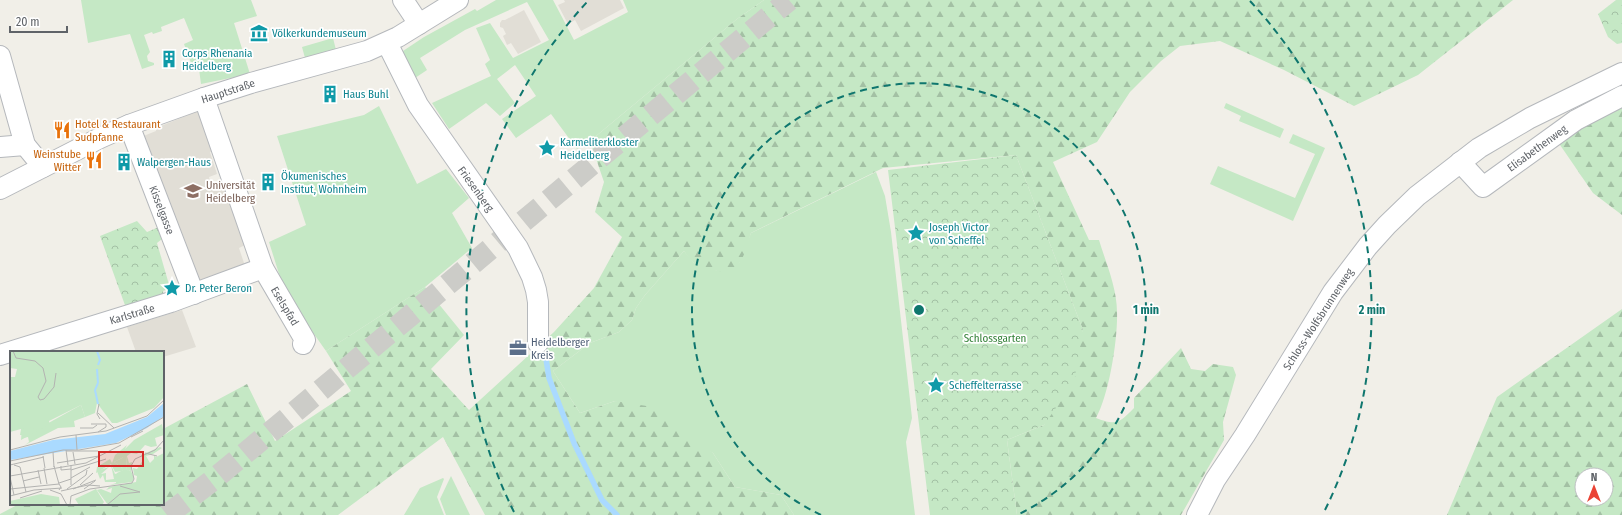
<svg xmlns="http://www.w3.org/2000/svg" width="1622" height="515" viewBox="0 0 1622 515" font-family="'Fira Sans Condensed',sans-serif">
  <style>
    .education { fill: #e1ded6 }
    .green { fill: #c5e8c5 }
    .forest { fill: url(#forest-firs); fill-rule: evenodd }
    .park { fill: url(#park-crowns) }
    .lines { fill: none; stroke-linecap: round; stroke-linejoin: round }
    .stream { stroke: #aadaff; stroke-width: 5.5 }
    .major-tunnel { stroke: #ccccc8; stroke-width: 22; stroke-dasharray: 22 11; stroke-linecap: butt }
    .minor-casing { stroke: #b5b8bc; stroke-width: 22 }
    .minor { stroke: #fff; stroke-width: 20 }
    .ring { fill: none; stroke: #0f766e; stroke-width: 2; stroke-dasharray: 7 5 }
    .labels { text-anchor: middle; stroke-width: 3.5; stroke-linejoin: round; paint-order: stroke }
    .culture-label { font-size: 11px; fill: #0d838f; stroke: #fff; text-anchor: start }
    .street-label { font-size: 11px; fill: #5f6368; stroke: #fff }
    .food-label { font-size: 11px; fill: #c56008; stroke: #fff; text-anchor: start }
    .education-label { font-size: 11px; fill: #785e54; stroke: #fff; text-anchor: start }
    .park-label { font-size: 11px; fill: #348238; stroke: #fff }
    .service-label { font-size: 11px; fill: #4e5e75; stroke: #fff; text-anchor: start }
    .inset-river { fill: none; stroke: #aadaff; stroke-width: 2 }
    .inset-road { fill: none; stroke: #b3b3b1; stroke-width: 1 }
    .view { fill: #d62828; fill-opacity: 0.15; stroke: #d62828; stroke-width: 2 }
    .inset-edge { fill: none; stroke: #5f6368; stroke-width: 2 }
    .centre { fill: #0f766e; stroke: #fff; stroke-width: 2 }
    .ring-label { font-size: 12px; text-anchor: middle; font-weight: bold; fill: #0f766e; stroke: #fff; stroke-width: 3.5; stroke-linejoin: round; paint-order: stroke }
  </style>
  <defs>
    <pattern id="forest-firs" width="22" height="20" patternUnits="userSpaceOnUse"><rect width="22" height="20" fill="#c5e8c5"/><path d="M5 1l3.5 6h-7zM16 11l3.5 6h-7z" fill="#a3c0a4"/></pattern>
    <pattern id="park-crowns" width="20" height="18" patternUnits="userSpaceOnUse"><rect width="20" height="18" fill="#c5e8c5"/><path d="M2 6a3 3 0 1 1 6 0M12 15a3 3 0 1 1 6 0" fill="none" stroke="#a3c0a4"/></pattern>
  </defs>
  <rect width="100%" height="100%" fill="#f1efe8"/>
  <g class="education">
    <polygon points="564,0 620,0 624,8 581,31 575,20 568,24 558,5 565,2"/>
    <polygon points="524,10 541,42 518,54 511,43 507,45 503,36 506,34 503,28 500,27 500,23 502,20 505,20"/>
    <polygon points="198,111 215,150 210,152 217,174 209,177 211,185 223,181 247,244 239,248 245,266 194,282 141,137 156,131 156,128"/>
    <polygon points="182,310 196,347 163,357 163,352 136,352 127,327"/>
  </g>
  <g class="green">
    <polygon points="81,0 251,0 257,16 234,23 250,74 201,84 199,69 193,68 184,44 193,40 184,18 161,27 162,31 153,34 152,32 144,35 150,52 147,56 148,61 154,63 154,65 142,69 130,34 88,43"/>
    <polygon points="496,0 553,0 574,40 628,12 623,0 764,0 737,19 590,141 577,149 551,114 516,138 502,119 536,96 515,65 497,79 515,103 500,116 486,103 449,129 432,103 491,76 485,64 490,60 476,28 490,23 513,58 549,40 527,2 465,30 420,58 427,70 412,80 400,53 424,37 475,9 477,11"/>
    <polygon points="333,38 336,50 305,58 302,47"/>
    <polygon points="1226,103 1284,129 1280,138 1239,121 1241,116 1224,108"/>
    <polygon points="379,106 417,184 446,169 469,198 452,213 472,248 425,287 326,351 285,293 269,242 306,225 277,136 364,115"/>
    <polygon points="1293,134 1325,148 1293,221 1210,184 1218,166 1295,198 1315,154 1289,143"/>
    <polygon points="876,172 885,196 891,232 912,418 906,442 915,515 794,515 781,495 735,487 713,453 615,401 580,413 553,371 590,343 619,332 632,320 636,308 645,295 684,251 694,263 718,271 739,263 751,233"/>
    <polygon points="451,476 470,515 446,515 440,499"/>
    <polygon points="443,478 444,479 437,497 444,515 404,515 420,488"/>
  </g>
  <g class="forest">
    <path d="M764,0H1513L1418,75L1354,106L1284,70L1220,41L1180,46L1161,61L1130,92L1097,142L1053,162L1089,240H1099C1106,263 1117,288 1117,312C1118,339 1109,395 1096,418C1117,426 1119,423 1134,408V398L1181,348L1191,369L1205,371L1213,364L1233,367L1236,375L1223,422L1224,440L1181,515H1017L1007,440L1044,425L1083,330L1016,155L883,168L751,233C748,242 746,253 740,262C731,277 707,271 694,263C690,260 687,255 684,251L645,295L636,308L632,320L619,332L590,343L553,371L580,413L615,401L653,407L713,453L735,487L781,495L794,515H485L443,437L338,515H0V514L19,504H163V429L247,384L275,441L351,391L326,351L425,287L464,335L431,369L469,410L554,332L594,288L622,237L595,212L604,182L590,141L737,19Z"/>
    <polygon points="1622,104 1622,215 1593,193 1558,142"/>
    <path d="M1622,309V515H1447L1497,397ZM1582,475H1606V499H1582Z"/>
  </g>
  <g class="park">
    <polygon points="1616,0 1622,0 1622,43 1617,44 1608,37 1598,14"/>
    <polygon points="1016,155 1083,330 1074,382 1044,425 1007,440 1017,515 930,515 888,170"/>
    <polygon points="137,221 147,232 164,225 167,235 157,243 170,288 163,291 164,296 126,308 100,236"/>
  </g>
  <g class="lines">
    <polyline class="stream" points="546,359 549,378 574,443 602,500 617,515"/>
    <polyline class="major-tunnel" points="167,515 213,480 789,0"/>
    <g class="minor-casing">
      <g id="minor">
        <polyline points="403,0 419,24"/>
        <polyline points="387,43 418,105 518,248 532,277 536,290 538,302 538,343"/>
        <polyline points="0,56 25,145 43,167"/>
        <polyline points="204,98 263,268 305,340 303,344"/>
        <polyline points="129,125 194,294"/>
        <polyline points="0,147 25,145"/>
        <polyline points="1460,162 1483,187 1576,120 1622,96"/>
        <polyline points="0,189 100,138 129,125 204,98 251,83 367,51 398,37 458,0"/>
        <polyline points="0,355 171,302 263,268"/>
        <polyline points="1197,515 1215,480 1245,435 1333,292 1368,246 1387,225 1417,196 1479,148 1530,118 1622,73"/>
      </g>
    </g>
    <use href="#minor" class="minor"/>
  </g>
  <g class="ring">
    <path d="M821 515A227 227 0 1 1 1017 515"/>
    <path d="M514 512A453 453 0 0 1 588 1M1250 1A453 453 0 0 1 1324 512"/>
  </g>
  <defs>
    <g id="museum-bare" transform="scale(1.38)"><path d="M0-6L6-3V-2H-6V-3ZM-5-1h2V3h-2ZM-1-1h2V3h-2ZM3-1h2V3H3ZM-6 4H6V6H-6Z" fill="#0f9aa8" stroke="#fff" stroke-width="2.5" paint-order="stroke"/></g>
    <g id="building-bare" transform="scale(1.38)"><path d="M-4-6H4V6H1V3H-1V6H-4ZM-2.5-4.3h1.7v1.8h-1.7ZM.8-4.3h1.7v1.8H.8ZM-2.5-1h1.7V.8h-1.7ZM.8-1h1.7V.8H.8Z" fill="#0f9aa8" stroke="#fff" stroke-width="2.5" paint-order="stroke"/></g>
    <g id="restaurant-bare" transform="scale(1.38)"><path d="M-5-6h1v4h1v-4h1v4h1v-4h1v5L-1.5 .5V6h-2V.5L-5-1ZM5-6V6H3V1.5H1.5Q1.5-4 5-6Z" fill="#e8710a" stroke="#fff" stroke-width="2.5" paint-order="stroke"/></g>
    <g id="sight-bare" transform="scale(1.38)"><path d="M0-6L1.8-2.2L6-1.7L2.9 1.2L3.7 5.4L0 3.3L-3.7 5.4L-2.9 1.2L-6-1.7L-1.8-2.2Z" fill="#0f9aa8" stroke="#fff" stroke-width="2.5" paint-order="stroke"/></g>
    <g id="university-bare" transform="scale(1.38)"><path d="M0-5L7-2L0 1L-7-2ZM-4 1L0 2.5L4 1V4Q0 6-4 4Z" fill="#8d6e63" stroke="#fff" stroke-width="2.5" paint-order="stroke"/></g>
    <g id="office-bare" transform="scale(1.38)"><path d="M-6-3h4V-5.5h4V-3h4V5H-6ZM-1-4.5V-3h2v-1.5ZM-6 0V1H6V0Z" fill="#5c6f8a" stroke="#fff" stroke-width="2.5" paint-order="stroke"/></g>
  </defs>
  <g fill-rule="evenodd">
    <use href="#museum-bare" x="259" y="33"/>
    <use href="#building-bare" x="169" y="59"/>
    <use href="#building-bare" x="330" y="94"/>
    <use href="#restaurant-bare" x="62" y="130"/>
    <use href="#sight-bare" x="547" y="148"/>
    <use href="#restaurant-bare" x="94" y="160"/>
    <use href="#building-bare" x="124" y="162"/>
    <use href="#building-bare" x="268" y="182"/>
    <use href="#university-bare" x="193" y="191"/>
    <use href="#sight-bare" x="916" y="233"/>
    <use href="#sight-bare" x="172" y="288"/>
    <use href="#office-bare" x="518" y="348"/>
    <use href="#sight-bare" x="936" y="385"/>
  </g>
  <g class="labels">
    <g class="culture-label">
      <text x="272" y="37">Völkerkundemuseum</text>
      <text x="182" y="57">Corps Rhenania<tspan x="182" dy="13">Heidelberg</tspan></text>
      <text x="343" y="98">Haus Buhl</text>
      <text x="560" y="146">Karmeliterkloster<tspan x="560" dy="13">Heidelberg</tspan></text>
      <text x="137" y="166">Walpergen-Haus</text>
      <text x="281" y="180">Ökumenisches<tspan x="281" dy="13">Institut, Wohnheim</tspan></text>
      <text x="929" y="231">Joseph Victor<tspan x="929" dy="13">von Scheffel</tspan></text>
      <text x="185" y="292">Dr. Peter Beron</text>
      <text x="949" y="389">Scheffelterrasse</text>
    </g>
    <g class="street-label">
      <text transform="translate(228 91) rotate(-18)" y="4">Hauptstraße</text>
      <text transform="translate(1537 148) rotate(-36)" y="4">Elisabethenweg</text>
      <text transform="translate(476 189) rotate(54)" y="4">Friesenberg</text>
      <text transform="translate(162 210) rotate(69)" y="4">Kisselgasse</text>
      <text transform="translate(285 306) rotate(59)" y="4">Eselspfad</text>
      <text transform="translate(132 314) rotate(-17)" y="4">Karlstraße</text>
      <text transform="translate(1318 319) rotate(-57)" y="4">Schloss-Wolfsbrunnenweg</text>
    </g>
    <g class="food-label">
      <text x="75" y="128">Hotel &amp; Restaurant<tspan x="75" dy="13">Sudpfanne</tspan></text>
      <text x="81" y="158" text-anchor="end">Weinstube<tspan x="81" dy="13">Witter</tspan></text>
    </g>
    <g class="education-label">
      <text x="206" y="189">Universität<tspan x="206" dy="13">Heidelberg</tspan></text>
    </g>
    <g class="park-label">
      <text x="995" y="342">Schlossgarten</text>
    </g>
    <g class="service-label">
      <text x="531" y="346">Heidelberger<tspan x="531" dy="13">Kreis</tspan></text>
    </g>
  </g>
  <g transform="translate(10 351)">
    <rect width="154" height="154" fill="#f1efe8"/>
    <path d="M71,54L75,66L64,70L65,76L48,77L15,94L19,91L18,86L13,87L15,85ZM116,105V120L119,119L122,131H95L93,124L90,128L87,120L99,116L91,123L96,122V129L104,128L101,114L105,123L115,120L114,112V118L104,111Z" fill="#c5e8c5"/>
    <path d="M0,0H154V46L144,57L107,72H102L87,52L85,62L75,66L71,54L39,70L40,73L27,80L13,84H10L11,78L0,81V26H5L7,18L0,17ZM152,73L154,84L145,87L147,95L141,96L135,94L127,103L121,102L117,105L119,112L122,111L121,120L117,119L116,105L104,111L114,118L112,120L105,121L101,113L86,122L87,116L100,108L102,112L105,104L117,94L115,98L124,89ZM150,96L152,97L143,103L136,105L140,112L144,108V104L146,106L154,102V154H98L87,139L91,138L101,142L102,137L96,139L99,136L126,131L127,125L124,124L123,117L127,118L133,109L131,104ZM86,138L94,151L92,154H69L65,148ZM31,143L49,146L50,154H0V150Z" fill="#c5e8c5"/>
    <path d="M12,76L15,78L20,76L29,79L11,89ZM113,105H116L117,119L121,120L124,127L122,131L100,134L106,132L107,122L113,119Z" fill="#c5e8c5"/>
    <path d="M154,52V65L137,77L106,92L0,109V100L43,89L95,83L137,66Z" fill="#aadaff"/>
    <path class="inset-river" d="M87,0L90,9L88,14M87,18L88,32M88,53L85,39L88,32"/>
    <path class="inset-road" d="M3,0L6,7L25,10L33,17L36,30L28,46L30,49L34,48L44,36L46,22M89,53L87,63L90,68M88,62L104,77M81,73H96V76L88,81M70,77H83L87,74M66,84L67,99M121,86L133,80M0,99L50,86L96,80L137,65L154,49M56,99L58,114M56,100H88M43,101L44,116M63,101L65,113M135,102L147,105M33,105L35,117M0,110L53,99H69L109,92L154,66M47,112L89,105M0,114L34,106M4,114L10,116L16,141M44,115L49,133M51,115V119L61,118M34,117L37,133M28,119L31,133M61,119L96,108M0,125L76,112L111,94M0,126L4,144M61,127L80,116M13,130L29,126M49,132L61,128M61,134V114M70,134L83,122M110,135L130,141M0,138L49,133L51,136L49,139M57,138L76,124L77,119M63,138L86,129M74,138L85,130M80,138L122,132L124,128L121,115L125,108L145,99L154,89M40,139L51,143L57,154M51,140L78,134L90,135M0,145L24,139L52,137M10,147L32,140M60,154L61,145L80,138M97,154L110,143L130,141"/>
    <path class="view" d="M89,101H133V115H89Z"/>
    <rect width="154" height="154" class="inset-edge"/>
  </g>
  <circle cx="919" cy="310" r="6" class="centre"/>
  <g class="ring-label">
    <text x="1146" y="314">1 min</text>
    <text x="1372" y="314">2 min</text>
  </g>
  <g transform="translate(1594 487)"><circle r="19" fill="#ffffff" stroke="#bfc1c3"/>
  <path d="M0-3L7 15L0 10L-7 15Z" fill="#ea4335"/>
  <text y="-6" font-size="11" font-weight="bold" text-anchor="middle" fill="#5f6368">N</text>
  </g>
  <path d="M10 26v6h57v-6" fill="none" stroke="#5f6368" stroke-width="2"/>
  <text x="16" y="26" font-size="12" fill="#5f6368" stroke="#ffffff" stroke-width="3" paint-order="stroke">20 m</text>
</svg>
